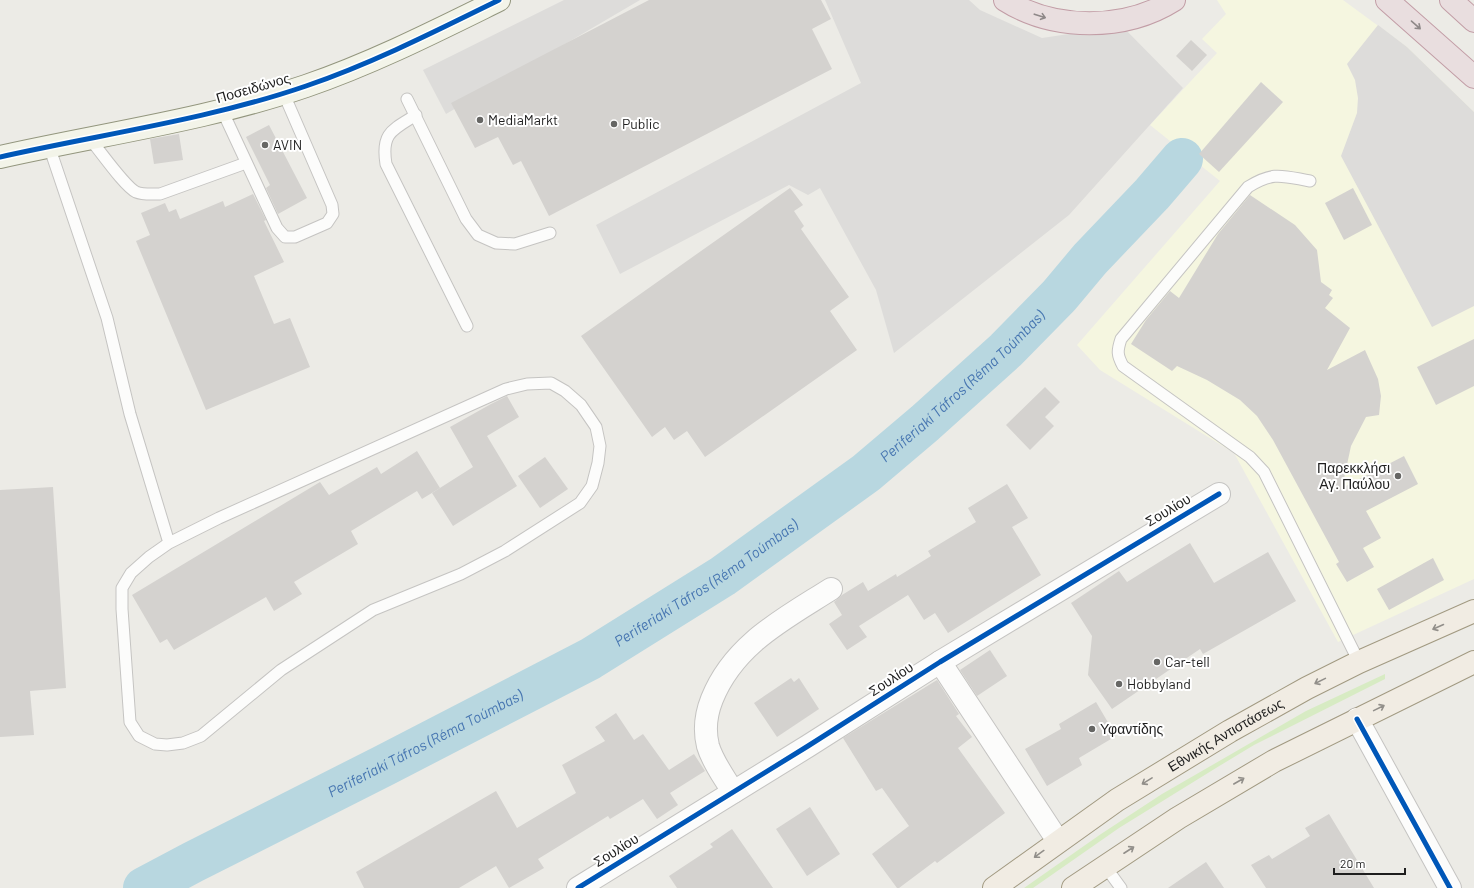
<svg xmlns="http://www.w3.org/2000/svg" width="1474" height="888" viewBox="0 0 1474 888" font-family="Barlow,sans-serif">
  <style>
    .education { fill: #f5f6e0 }
    .grass { fill: #d7ebc3 }
    .parking { fill: #dddcda }
    .lines { fill: none; stroke-linecap: round; stroke-linejoin: round }
    .river { stroke: #b8d7e0; stroke-width: 42 }
    .building { fill: #d4d2cf }
    .lane-casing { stroke: #c5c4c2; stroke-width: 13 }
    .street-casing { stroke: #c5c4c2; stroke-width: 24 }
    .secondary-casing { stroke: #93967e; stroke-width: 24 }
    .primary-casing { stroke: #a29a82; stroke-width: 24 }
    .highway-casing { stroke: #c29da6; stroke-width: 24 }
    .lane { stroke: #fcfcfb; stroke-width: 11 }
    .street { stroke: #fcfcfb; stroke-width: 22 }
    .secondary { stroke: #f3f4e9; stroke-width: 22 }
    .primary { stroke: #f1ece3; stroke-width: 22 }
    .highway { stroke: #e9dedf; stroke-width: 22 }
    .cycleway-casing { stroke: #fff; stroke-width: 8 }
    .cycleway { stroke: #0057b8; stroke-width: 5 }
    .oneway { stroke: #8e8888 }
    .oneway2 { stroke: #928f8a }
    .poi-dot { fill: #666664; stroke: #fff; stroke-width: 1.5 }
    .labels { text-anchor: middle; stroke-width: 4; stroke-linejoin: round; paint-order: stroke }
    .street-label { font-size: 14px; fill: #1e1e1e; stroke: #fff }
    .poi-label { font-size: 14px; fill: #1e1e1e; stroke: #fff; text-anchor: start }
    .water-label { font-size: 15px; font-style: italic; fill: #4776b1; stroke: #fff }
  </style>
  <rect width="100%" height="100%" fill="#ecebe6"/>
  <polygon class="education" points="1217,0 1343,0 1407,47 1474,112 1474,579 1338,642 1234,453 1100,370 1077,345 1220,181 1150,125 1217,53 1202,39 1226,14"/>
  <polygon class="grass" points="1385,674 1385,679 1254,745 1216,768 1119,828 1033,888 1024,888 1101,834 1162,794 1306,711"/>
  <g class="parking">
    <polygon points="564,0 640,0 446,114 423,70"/>
    <polygon points="825,0 969,0 980,10 1042,38 1122,26 1183,88 1069,215 894,353 876,290 820,188 808,195 789,185 620,274 596,225 861,83"/>
    <polygon points="1378,25 1407,47 1474,112 1474,306 1432,327 1341,156 1357,113 1358,98 1355,80 1347,64"/>
  </g>
  <g class="lines">
    <path class="river" id="s1" d="M144,888L193,862L385,765L590,659L723,576L866,473L925,423L1006,350L1059,296L1090,259L1152,194L1182,159"/>
  </g>
  <g class="building">
    <polygon points="649,0 821,0 831,19 812,29 832,69 549,216 521,161 513,165 498,137 475,148 451,103"/>
    <polygon points="1191,40 1207,55 1192,71 1176,56"/>
    <polygon points="1261,82 1283,102 1219,172 1199,154"/>
    <polygon points="269,125 307,198 278,214 266,188 270,185 246,137"/>
    <polygon points="179,134 183,160 154,164 150,139"/>
    <polygon points="790,188 803,205 794,211 804,226 801,229 849,297 830,311 857,350 705,457 687,431 674,440 665,427 652,437 581,336"/>
    <polygon points="1353,188 1372,225 1344,240 1325,203"/>
    <polygon points="253,194 266,220 264,221 284,262 254,276 274,324 290,318 310,367 206,410 136,241 150,235 141,213 165,203 169,212 176,209 180,219 223,201 225,207"/>
    <polygon points="1250,195 1295,225 1317,250 1321,282 1332,290 1329,295 1333,298 1325,308 1350,328 1327,370 1365,350 1378,379 1381,396 1379,415 1366,417 1351,446 1342,488 1404,456 1418,484 1366,511 1381,538 1363,548 1374,567 1347,582 1336,564 1339,562 1273,440 1257,416 1240,400 1207,380 1177,366 1172,371 1131,344 1146,320 1170,291 1179,298 1218,234"/>
    <polygon points="1474,339 1474,386 1436,405 1417,367"/>
    <polygon points="1045,387 1060,402 1045,417 1054,426 1030,450 1006,425"/>
    <polygon points="507,396 519,417 487,436 517,486 453,526 432,493 473,467 450,427 491,404"/>
    <polygon points="417,451 440,488 422,499 417,491 351,531 358,544 294,582 302,594 274,611 266,597 174,650 167,639 160,643 132,595 320,482 329,495 377,467 381,474"/>
    <polygon points="545,457 568,489 540,508 518,476"/>
    <polygon points="1007,484 1028,518 1012,527 1041,575 948,633 935,613 924,620 908,595 859,626 867,637 847,650 829,624 842,615 834,602 842,595 863,582 868,591 896,574 897,577 931,556 928,551 976,522 968,508"/>
    <polygon points="53,487 66,688 30,691 34,735 0,737 0,490"/>
    <polygon points="1190,543 1214,583 1268,552 1296,601 1203,654 1200,649 1112,709 1088,675 1092,636 1071,603 1119,571 1127,582"/>
    <polygon points="1433,558 1444,580 1389,610 1377,589"/>
    <polygon points="990,650 1007,676 977,696 960,670"/>
    <polygon points="791,678 794,682 799,678 819,709 777,737 754,703"/>
    <polygon points="937,680 959,714 956,716 972,737 958,748 1005,813 937,863 935,861 899,888 897,888 872,854 909,826 882,788 876,791 843,738"/>
    <polygon points="1096,702 1116,736 1079,758 1082,765 1047,786 1025,749 1061,729 1059,724"/>
    <polygon points="616,713 634,740 643,734 669,770 694,754 705,771 670,793 678,805 657,819 643,799 610,819 608,816 538,859 544,868 509,888 496,866 459,888 364,888 356,872 496,791 517,828 576,793 562,765 605,741 595,727"/>
    <polygon points="810,807 840,854 807,876 776,829"/>
    <polygon points="1329,814 1374,888 1266,888 1251,865 1269,855 1272,859 1310,836 1305,828"/>
    <polygon points="732,829 773,888 677,888 669,876 713,847 710,844"/>
    <polygon points="1206,862 1224,888 1168,888"/>
  </g>
  <g class="lines">
    <g class="lane-casing">
      <g id="lane">
        <polyline points="407,99 466,219 478,235 496,243 515,244 550,233"/>
        <polyline points="222,110 277,228 285,237 295,237 327,223 333,214 332,205 283,92"/>
        <path d="M416,115C392,130 381,133 386,164L467,326"/>
        <path d="M89,138C99,149 124,186 136,192C143,195 152,194 160,194L246,163"/>
        <polyline points="49,146 107,318 130,414 169,543 219,518 506,389 527,384 551,383 565,391 581,405 596,427 600,446 598,463 592,486 580,503 505,551 461,574 373,610 281,670 201,736 183,743 167,745 155,744 139,736 130,722 122,609 122,588 131,573 149,557 169,543"/>
        <path d="M1310,181C1282,176 1274,171 1248,187L1121,339C1117,351 1117,355 1123,366L1250,457L1264,472L1359,662"/>
        <polyline points="1105,866 1121,888"/>
      </g>
    </g>
    <g class="street-casing">
      <g id="street">
        <polyline points="940,662 1058,841"/>
        <polyline points="1357,719 1450,888"/>
        <path d="M733,792C725,778 713,763 708,746C704,730 706,714 712,699C734,644 784,619 831,589"/>
        <polyline points="578,888 808,746 940,662 1219,494"/>
      </g>
    </g>
    <g class="secondary-casing">
      <path id="secondary" d="M0,157C102,134 207,120 306,86C373,63 436,31 499,0"/>
    </g>
    <g class="primary-casing">
      <g id="primary">
        <path id="s2" d="M994,888L1117,800L1230,731L1307,688L1359,662L1474,611"/>
        <polyline points="1073,888 1178,818 1274,761 1474,662"/>
      </g>
    </g>
    <g class="highway-casing">
      <g id="highway">
        <path d="M1005,0C1054,31 1125,31 1174,0"/>
        <polyline points="1387,0 1474,77"/>
        <polyline points="1451,0 1474,21"/>
      </g>
    </g>
    <use href="#lane" class="lane"/>
    <use href="#street" class="street"/>
    <use href="#secondary" class="secondary"/>
    <use href="#primary" class="primary"/>
    <use href="#highway" class="highway"/>
    <g class="cycleway-casing">
      <g id="cycleway">
        <path d="M0,157C102,134 207,120 306,86C373,63 436,31 499,0"/>
        <polyline points="1357,719 1450,888"/>
        <polyline points="578,888 808,746 940,662 1219,494"/>
      </g>
    </g>
    <use href="#cycleway" class="cycleway"/>
  </g>
  <defs><path id="oneway-shaft" d="M-6 0H5M1.5-3L5.5 0L1.5 3" fill="none" stroke-width="1.6" stroke-linecap="round" stroke-linejoin="round"/></defs>
  <g class="oneway">
    <use href="#oneway-shaft" transform="translate(1040 16) rotate(18)"/>
    <use href="#oneway-shaft" transform="translate(1416 25) rotate(41)"/>
  </g>
  <g class="oneway2">
    <use href="#oneway-shaft" transform="translate(1438 627) rotate(156)"/>
    <use href="#oneway-shaft" transform="translate(1320 681) rotate(154)"/>
    <use href="#oneway-shaft" transform="translate(1379 708) rotate(-26)"/>
    <use href="#oneway-shaft" transform="translate(1147 781) rotate(148)"/>
    <use href="#oneway-shaft" transform="translate(1239 781) rotate(-30)"/>
    <use href="#oneway-shaft" transform="translate(1129 850) rotate(-33)"/>
    <use href="#oneway-shaft" transform="translate(1039 854) rotate(144)"/>
  </g>
  <g class="poi-dot">
    <circle cx="480" cy="120" r="4"/>
    <circle cx="614" cy="124" r="4"/>
    <circle cx="265" cy="145" r="4"/>
    <circle cx="1398" cy="476" r="4"/>
    <circle cx="1157" cy="662" r="4"/>
    <circle cx="1119" cy="684" r="4"/>
    <circle cx="1092" cy="729" r="4"/>
  </g>
  <g class="labels">
    <g class="street-label">
      <text transform="translate(253 88) rotate(-16)" y="5">Ποσειδώνος</text>
      <text transform="translate(1168 510) rotate(-31)" y="5">Σουλίου</text>
      <text transform="translate(891 679) rotate(-33)" y="5">Σουλίου</text>
      <text dy="5" stroke="none"><textPath href="#s2" startOffset="278">Εθνικής Αντιστάσεως</textPath></text>
      <text transform="translate(616 850) rotate(-32)" y="5">Σουλίου</text>
    </g>
    <g class="poi-label">
      <text x="488" y="125">MediaMarkt</text>
      <text x="622" y="129">Public</text>
      <text x="273" y="150">AVIN</text>
      <text x="1390" y="473" text-anchor="end">Παρεκκλήσι<tspan x="1390" dy="16">Αγ. Παύλου</tspan></text>
      <text x="1165" y="667">Car-tell</text>
      <text x="1127" y="689">Hobbyland</text>
      <text x="1100" y="734">Υφαντίδης</text>
    </g>
    <g class="water-label">
      <text dy="5" stroke="none"><textPath href="#s1" startOffset="964">Periferiakí Táfros (Réma Toúmbas)</textPath></text>
      <text dy="5" stroke="none"><textPath href="#s1" startOffset="640">Periferiakí Táfros (Réma Toúmbas)</textPath></text>
      <text dy="5" stroke="none"><textPath href="#s1" startOffset="316">Periferiakí Táfros (Réma Toúmbas)</textPath></text>
    </g>
  </g>
  <path d="M1334 868v6h71v-6" fill="none" stroke="#1e1e1e" stroke-width="2"/>
  <text x="1340" y="868" font-size="12" fill="#1e1e1e" stroke="#ffffff" stroke-width="3" paint-order="stroke">20 m</text>
</svg>
